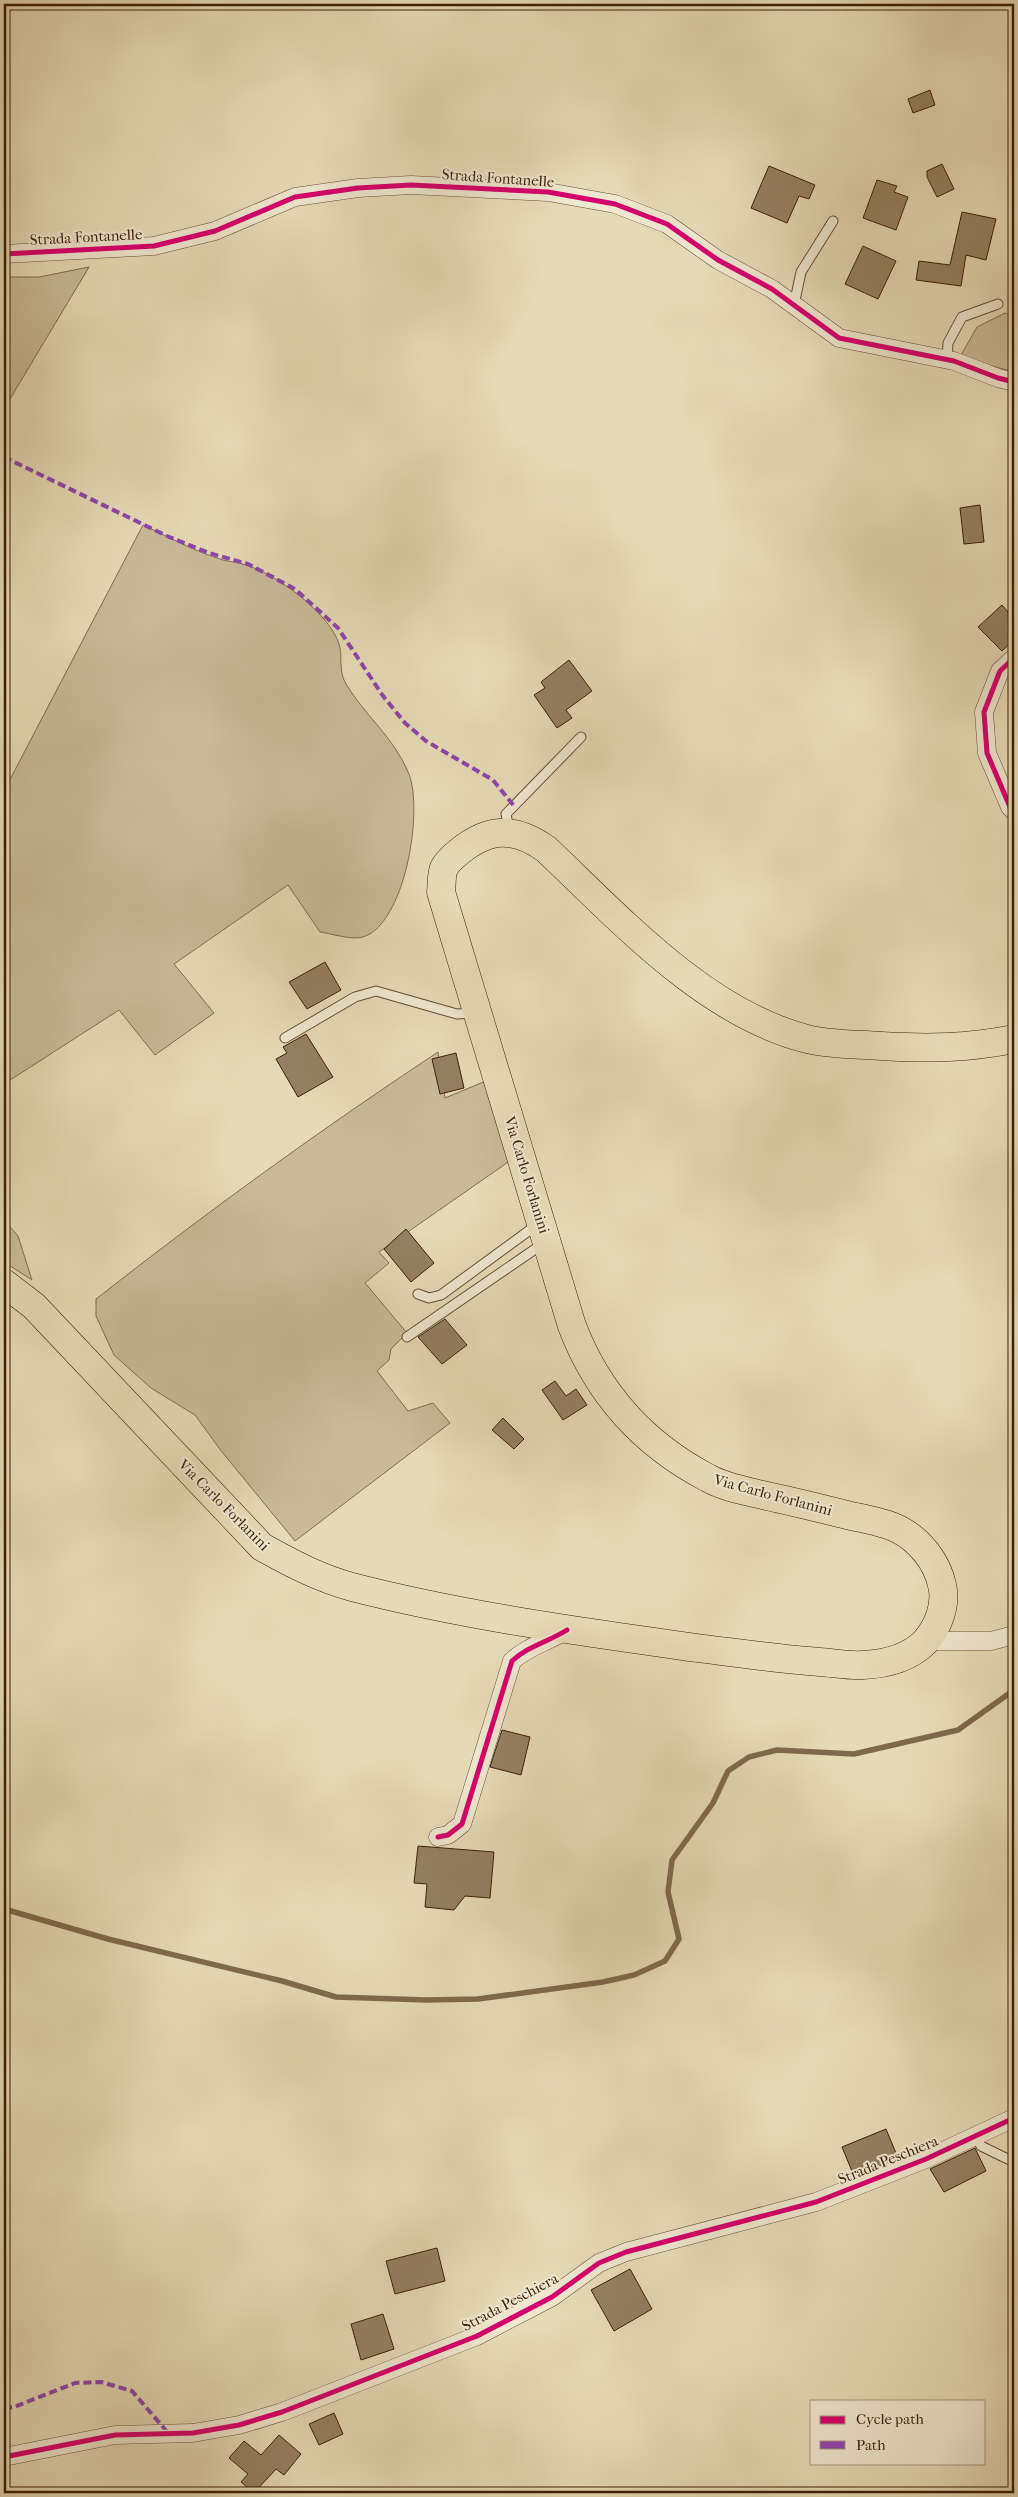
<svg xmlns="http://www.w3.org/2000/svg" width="1018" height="2497" viewBox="0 0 1018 2497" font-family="'IM FELL French Canon',serif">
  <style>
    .green { fill: #c9ba99; stroke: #826c51 }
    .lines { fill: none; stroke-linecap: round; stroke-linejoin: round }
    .stream { stroke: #7f694d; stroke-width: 5.5 }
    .building { fill: #948063; stroke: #3c1f09 }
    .service-casing { stroke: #664e34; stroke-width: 11 }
    .minor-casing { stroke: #664e34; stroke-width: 19 }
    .primary-casing { stroke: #3c1f09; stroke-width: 29 }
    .service { stroke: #efe7d0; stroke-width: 9 }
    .minor { stroke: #efe7d0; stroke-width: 18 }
    .primary { stroke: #e6dab6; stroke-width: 28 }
    .quiet { stroke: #8e44ad; stroke-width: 4; stroke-dasharray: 8 4; stroke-linecap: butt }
    .cycleway-casing { stroke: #efe7d0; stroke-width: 8 }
    .cycleway { stroke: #d6006c; stroke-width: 5 }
    .labels { text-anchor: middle; stroke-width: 4; stroke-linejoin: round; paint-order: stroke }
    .street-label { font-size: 15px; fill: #3c1f09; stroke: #efe7d0 }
  </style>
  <rect width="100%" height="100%" fill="#e6dab6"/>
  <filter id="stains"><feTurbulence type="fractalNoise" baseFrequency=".004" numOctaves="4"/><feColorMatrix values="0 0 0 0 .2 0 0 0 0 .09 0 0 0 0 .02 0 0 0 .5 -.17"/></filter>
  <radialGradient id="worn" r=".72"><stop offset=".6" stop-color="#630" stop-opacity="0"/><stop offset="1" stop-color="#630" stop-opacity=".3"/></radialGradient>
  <g class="green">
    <polygon points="89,267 4,409 4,277 39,277"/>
    <polygon points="1005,313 1014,316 1014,372 960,357 977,327"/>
    <path d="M143,525C169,537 196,552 223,560C230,562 238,562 246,565C266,571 291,588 307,602C319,613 334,628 339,644C343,656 338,671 346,684C365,716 394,737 409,774C423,811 406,915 368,935C355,942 334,934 320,932L288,885L174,964L214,1013L155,1055L119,1010L4,1084V791Z"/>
    <path d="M438,1052L445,1098L493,1078L514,1158L379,1252L389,1263L365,1283L407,1333L391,1349L389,1360L377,1371L408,1411L433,1403L450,1423L295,1541L222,1452L195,1415L151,1388L114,1355L96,1316V1299C207,1212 320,1130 438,1052Z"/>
    <polygon points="4,1220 18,1236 32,1280 4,1262"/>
  </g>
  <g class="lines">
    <polyline class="stream" points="4,1909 108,1939 282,1981 336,1997 427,2000 478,1999 603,1982 634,1975 665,1961 679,1939 668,1892 672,1860 713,1803 728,1771 749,1757 777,1750 854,1754 958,1730 1014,1690"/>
  </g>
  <g class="building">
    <polygon points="930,90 935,105 913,113 908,99"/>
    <polygon points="942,164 954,189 937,197 927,177 927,171"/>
    <polygon points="769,166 815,185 809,199 799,196 787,223 751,208"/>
    <polygon points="877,180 897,186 894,192 908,197 896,230 863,218"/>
    <polygon points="962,212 996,219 986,260 966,255 961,286 916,280 919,261 950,265"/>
    <polygon points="863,246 896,261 878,299 845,284"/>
    <polygon points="980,505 984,542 964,544 960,508"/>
    <polygon points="1002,605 1014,619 1014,640 1002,651 978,627"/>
    <polygon points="569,660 592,691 566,710 572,718 557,728 534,695 545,688 541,682"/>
    <polygon points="325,962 341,990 307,1009 289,982"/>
    <polygon points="306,1034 333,1077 298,1097 276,1059 287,1053 283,1047"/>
    <polygon points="456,1053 464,1088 440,1094 432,1059"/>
    <polygon points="406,1229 434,1263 411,1282 384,1249"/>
    <polygon points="445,1319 467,1345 442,1364 418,1337"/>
    <polygon points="555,1381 566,1396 576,1389 587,1405 563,1420 542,1390"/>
    <polygon points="503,1418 524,1439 514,1449 492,1430"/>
    <polygon points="502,1730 530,1737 521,1775 490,1767"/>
    <polygon points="418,1846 494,1852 490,1898 465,1896 454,1910 425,1907 427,1884 414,1883"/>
    <polygon points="886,2129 898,2158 854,2176 842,2147"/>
    <polygon points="975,2148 986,2171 944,2192 930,2169"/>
    <polygon points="437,2248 445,2281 395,2294 386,2261"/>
    <polygon points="630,2269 652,2309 614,2331 591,2290"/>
    <polygon points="383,2314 394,2349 361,2360 351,2324"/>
    <polygon points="334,2413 343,2434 319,2445 309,2424"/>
    <polygon points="279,2435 301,2454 284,2475 276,2469 254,2493 241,2482 248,2474 229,2458 244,2441 261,2455"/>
  </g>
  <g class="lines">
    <g class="service-casing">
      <g id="service">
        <polyline points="794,305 801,272 833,221"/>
        <polyline points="947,360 948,343 962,317 998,304"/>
        <polyline points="509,830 506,814 581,737"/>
        <polyline points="285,1038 355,997 376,991 457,1014 475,1013"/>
        <polyline points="418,1294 429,1298 441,1295 538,1224"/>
        <polyline points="407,1337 544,1243"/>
        <polyline points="976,2136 981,2146 1014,2162"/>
      </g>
    </g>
    <g class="minor-casing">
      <g id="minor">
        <polyline points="4,254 154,246 215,231 295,197 358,188 411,185 548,192 615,204 667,224 718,260 772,289 839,338 954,361 998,378 1014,382"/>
        <polyline points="1014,658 1000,671 984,712 987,753 1010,807 1014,811"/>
        <polyline points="925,1641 991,1641 1014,1635"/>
        <path d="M438,1837L448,1835L462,1824L512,1661C528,1646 548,1642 567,1630"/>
        <polyline points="4,2457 115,2435 193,2433 239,2425 282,2412 477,2336 552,2297 599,2263 626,2252 816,2202 926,2159 1014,2118"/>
      </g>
    </g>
    <g class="primary-casing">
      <path id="primary" d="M4,1283L34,1306L262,1547C291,1563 319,1578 352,1587C465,1616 582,1632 697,1648C738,1653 779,1659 820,1662C834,1663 849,1666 863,1665C885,1664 909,1658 925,1642C938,1627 947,1605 942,1585C937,1562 920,1540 898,1529C884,1522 866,1519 851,1516C823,1509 795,1502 767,1496C747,1491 726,1488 708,1478C643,1444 598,1394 572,1326L441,892C442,885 441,875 444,868C447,862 455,855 460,851C490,827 515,827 546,849C620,919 705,1013 807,1039C830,1045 858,1044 882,1046C929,1049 968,1048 1014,1039"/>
    </g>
    <use href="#service" class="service"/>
    <use href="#minor" class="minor"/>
    <use href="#primary" class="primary"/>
    <g class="quiet">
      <polyline points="4,457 167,536 209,553 248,564 295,589 338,628 383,696 405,723 426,741 493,780 514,806"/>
      <polyline points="4,2408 14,2407 75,2383 101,2382 132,2391 169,2434"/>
    </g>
    <g class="cycleway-casing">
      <g id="cycleway">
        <polyline points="4,254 154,246 215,231 295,197 358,188 411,185 548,192 615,204 667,224 718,260 772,289 839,338 954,361 998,378 1014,382"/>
        <polyline points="1014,658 1000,671 984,712 987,753 1010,807 1014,811"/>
        <path d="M438,1837L448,1835L462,1824L512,1661C528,1646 548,1642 567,1630"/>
        <polyline points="4,2457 115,2435 193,2433 239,2425 282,2412 477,2336 552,2297 599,2263 626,2252 816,2202 926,2159 1014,2118"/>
      </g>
    </g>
    <use href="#cycleway" class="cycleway"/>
  </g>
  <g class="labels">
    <g class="street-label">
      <text transform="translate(498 178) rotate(4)" y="5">Strada Fontanelle</text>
      <text transform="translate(86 237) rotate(-3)" y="5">Strada Fontanelle</text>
      <text transform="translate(527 1175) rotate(73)" y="5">Via Carlo Forlanini</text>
      <text transform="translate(773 1495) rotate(15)" y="5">Via Carlo Forlanini</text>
      <text transform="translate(224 1505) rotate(45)" y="5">Via Carlo Forlanini</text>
      <text transform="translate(888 2160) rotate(-22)" y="5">Strada Peschiera</text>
      <text transform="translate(510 2302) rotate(-28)" y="5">Strada Peschiera</text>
    </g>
  </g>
  <rect width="1018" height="2497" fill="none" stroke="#e6dab6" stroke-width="20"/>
  <rect x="5" y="5" width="1008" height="2487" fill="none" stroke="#3c1f09" stroke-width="2.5"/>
  <rect x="10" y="10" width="998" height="2477" fill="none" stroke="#3c1f09"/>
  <rect x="810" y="2400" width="175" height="65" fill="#efe7d0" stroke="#a79780"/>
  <rect x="820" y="2416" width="25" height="8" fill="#d6006c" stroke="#a79780"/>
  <text x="856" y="2424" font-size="15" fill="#3c1f09">Cycle path</text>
  <rect x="820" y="2441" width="25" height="8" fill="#8e44ad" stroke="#a79780"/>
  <text x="856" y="2450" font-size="15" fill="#3c1f09">Path</text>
  <rect width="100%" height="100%" filter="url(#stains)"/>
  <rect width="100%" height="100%" fill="url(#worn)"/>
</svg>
